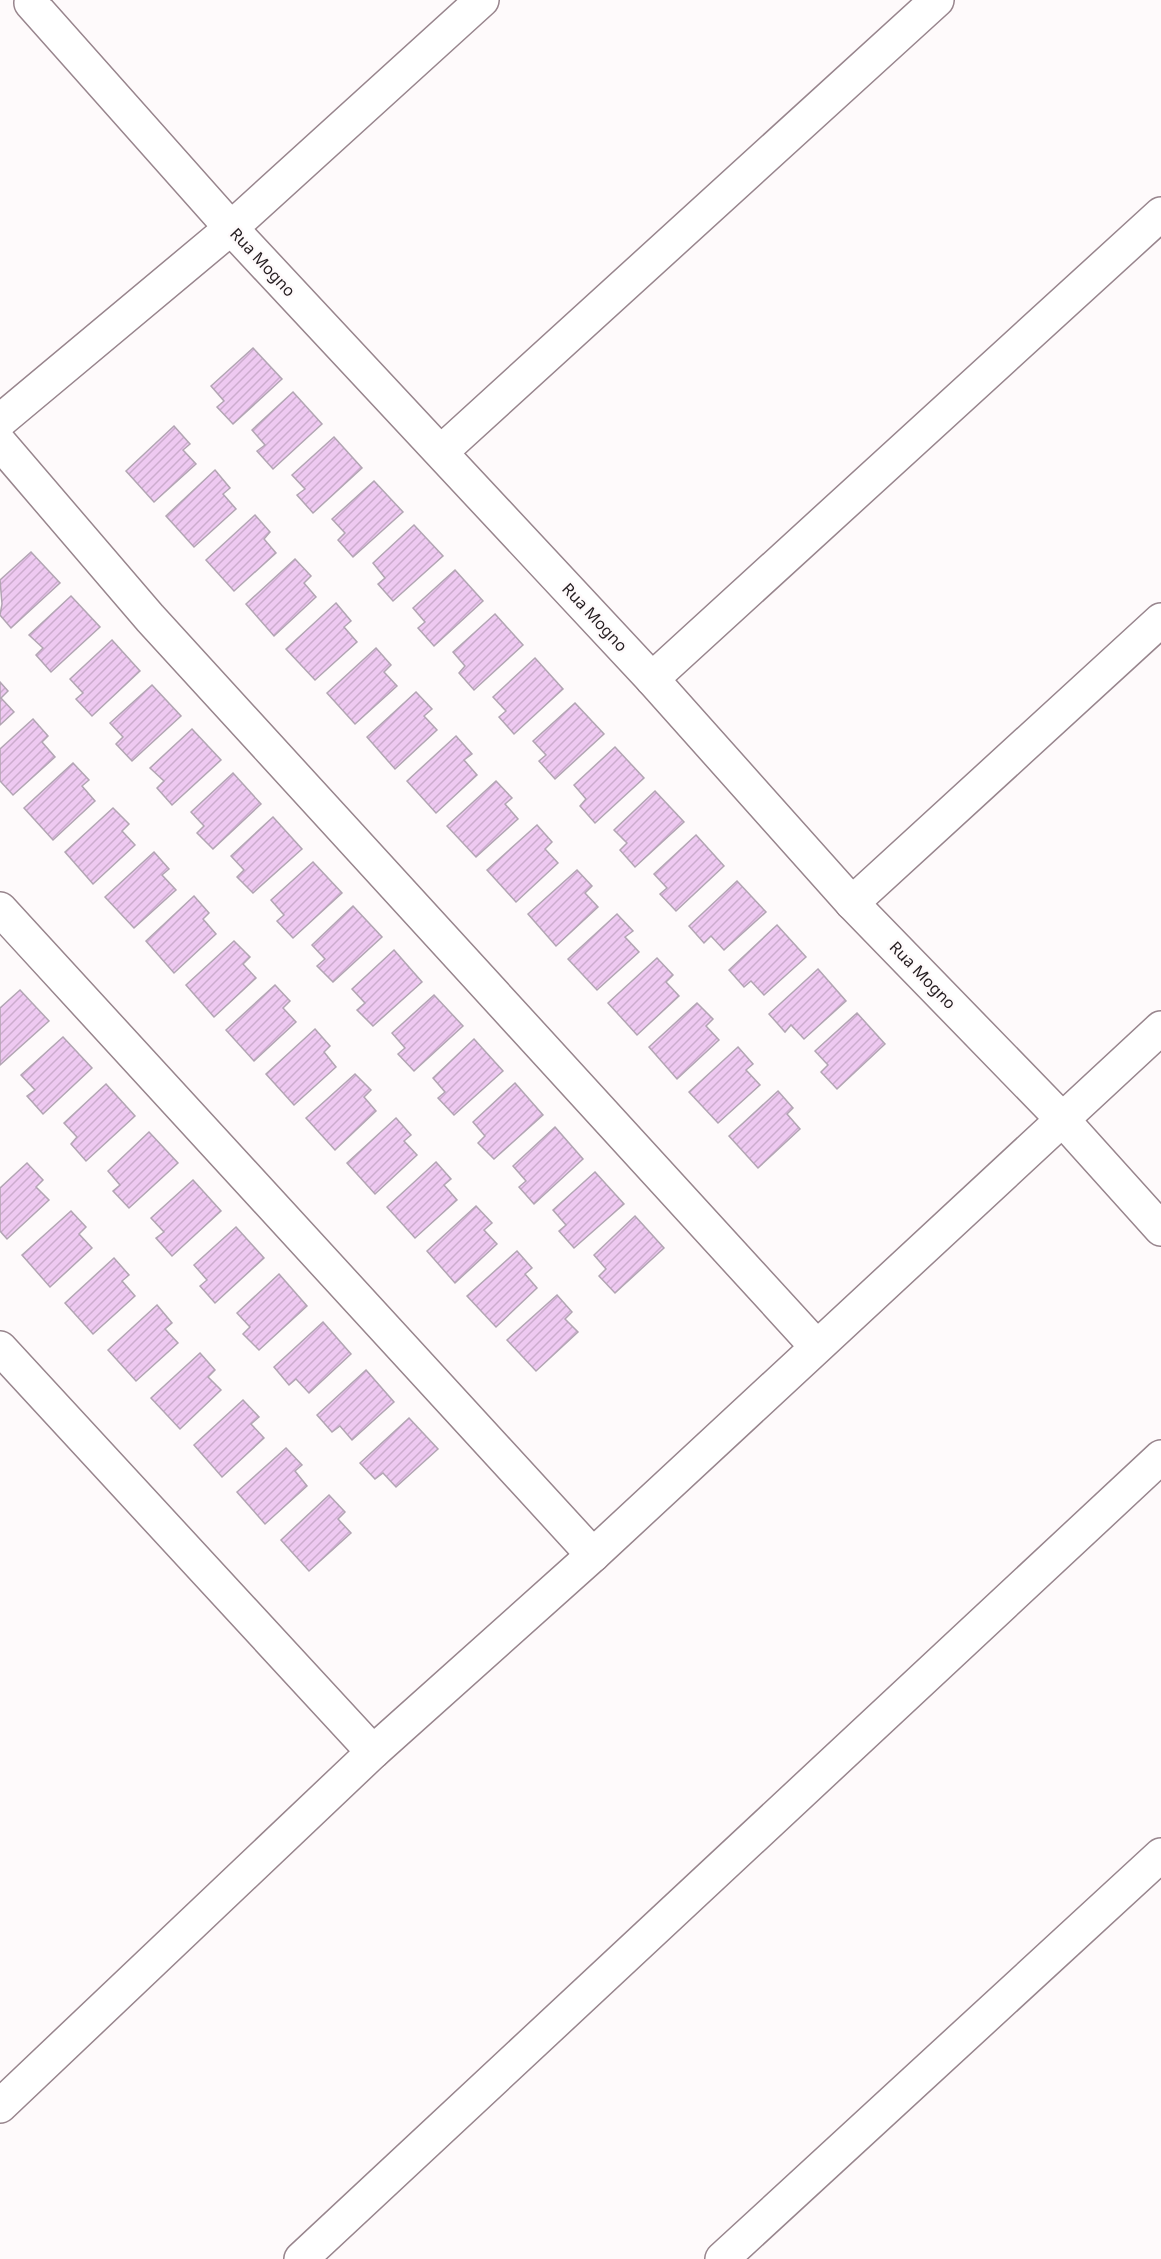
<svg xmlns="http://www.w3.org/2000/svg" width="1161" height="2259" viewBox="0 0 1161 2259" font-family="'Noto Sans',sans-serif">
  <style>
    .building { fill: url(#building-hatch); stroke: #b2a5b3; stroke-width: 1.5 }
    .lines { fill: none; stroke-linecap: round; stroke-linejoin: round }
    .minor-casing { stroke: #98858d; stroke-width: 36 }
    .minor { stroke: #fff; stroke-width: 33 }
    .labels { text-anchor: middle; stroke-width: 5; stroke-linejoin: round; paint-order: stroke }
    .street-label { font-size: 16px; fill: #241d20; stroke: #fefafb }
  </style>
  <defs>
    <pattern id="building-hatch" width="6" height="6" patternUnits="userSpaceOnUse" patternTransform="scale(1.5)"><rect width="6" height="6" fill="#eec9f1"/><path d="M-1 1l2-2M0 6l6-6M5 7l2-2" fill="none" stroke="#ccacce"/></pattern>
  </defs>
  <rect width="100%" height="100%" fill="#fefafb"/>
  <g class="building">
    <polygon points="253,348 282,379 233,424 217,407 224,401 211,386"/>
    <polygon points="293,392 322,424 273,469 257,451 265,445 252,430"/>
    <polygon points="174,426 190,444 183,450 196,464 154,502 126,471"/>
    <polygon points="334,437 362,468 313,513 297,495 305,489 292,475"/>
    <polygon points="215,470 230,488 223,494 236,509 194,547 166,516"/>
    <polygon points="374,481 403,512 353,557 338,540 345,533 332,519"/>
    <polygon points="255,515 270,532 264,539 276,553 234,591 206,560"/>
    <polygon points="414,525 443,556 393,601 378,584 385,578 373,563"/>
    <polygon points="31,552 60,583 11,628 0,615 2,604 0,580"/>
    <polygon points="295,559 311,576 304,583 316,597 274,636 246,604"/>
    <polygon points="455,570 483,601 434,646 418,628 425,622 413,608"/>
    <polygon points="71,596 100,627 51,672 36,655 43,648 29,635"/>
    <polygon points="336,603 351,621 344,627 357,642 315,680 286,649"/>
    <polygon points="495,614 523,645 474,690 459,673 465,666 453,652"/>
    <polygon points="112,640 140,671 92,716 76,699 83,693 70,679"/>
    <polygon points="376,648 391,665 384,672 397,686 355,724 327,693"/>
    <polygon points="535,658 563,689 514,734 499,717 506,711 493,697"/>
    <polygon points="0,682 8,691 1,698 14,712 0,725"/>
    <polygon points="152,685 181,716 132,761 116,744 123,737 110,723"/>
    <polygon points="416,692 432,709 424,716 437,730 395,769 367,737"/>
    <polygon points="575,703 604,734 555,779 539,761 546,755 533,741"/>
    <polygon points="33,719 48,736 42,742 55,757 13,795 0,781 0,749"/>
    <polygon points="192,729 221,760 172,805 157,788 164,781 150,768"/>
    <polygon points="456,736 472,754 464,760 477,775 436,813 407,781"/>
    <polygon points="615,747 644,778 595,823 580,806 586,799 574,785"/>
    <polygon points="73,763 89,780 82,786 95,801 53,840 24,808"/>
    <polygon points="233,773 261,804 213,849 197,833 204,826 191,812"/>
    <polygon points="496,781 512,798 505,804 518,819 476,857 447,826"/>
    <polygon points="655,791 684,822 635,867 620,850 627,843 614,830"/>
    <polygon points="113,808 129,824 122,831 135,845 93,884 65,852"/>
    <polygon points="273,817 302,849 253,893 237,877 244,870 231,856"/>
    <polygon points="537,825 552,842 545,849 558,863 516,902 487,870"/>
    <polygon points="696,835 724,866 676,911 660,894 667,888 654,874"/>
    <polygon points="154,852 169,869 162,875 176,890 134,928 105,897"/>
    <polygon points="313,862 342,893 293,938 277,921 284,915 271,900"/>
    <polygon points="577,870 592,886 585,893 598,907 556,946 528,914"/>
    <polygon points="737,881 766,912 724,950 711,936 704,943 689,926"/>
    <polygon points="194,896 209,913 203,919 216,934 174,973 146,941"/>
    <polygon points="353,906 382,937 333,982 317,966 325,959 312,945"/>
    <polygon points="617,914 633,931 625,937 639,952 597,990 568,959"/>
    <polygon points="777,925 806,957 764,995 751,981 744,987 729,970"/>
    <polygon points="234,941 250,957 243,964 256,978 214,1017 186,985"/>
    <polygon points="394,950 422,982 373,1026 357,1010 365,1003 352,989"/>
    <polygon points="657,958 673,975 666,982 679,996 637,1035 608,1003"/>
    <polygon points="818,969 846,1001 804,1039 791,1025 785,1032 769,1014"/>
    <polygon points="275,985 290,1001 283,1008 296,1022 254,1061 226,1030"/>
    <polygon points="20,990 49,1021 0,1065 0,1008"/>
    <polygon points="434,995 463,1026 414,1071 398,1054 405,1048 392,1033"/>
    <polygon points="697,1003 713,1019 706,1026 719,1040 677,1079 649,1047"/>
    <polygon points="857,1013 885,1044 837,1089 821,1072 828,1065 815,1051"/>
    <polygon points="315,1029 330,1046 324,1052 336,1067 294,1105 266,1074"/>
    <polygon points="63,1037 92,1068 43,1114 27,1096 35,1090 21,1075"/>
    <polygon points="474,1039 503,1071 454,1115 438,1098 445,1092 433,1078"/>
    <polygon points="738,1047 753,1064 746,1070 760,1085 718,1123 689,1092"/>
    <polygon points="355,1074 371,1090 364,1097 376,1111 335,1150 306,1118"/>
    <polygon points="515,1083 543,1115 494,1159 478,1143 485,1136 473,1122"/>
    <polygon points="106,1084 135,1116 86,1161 71,1144 77,1137 64,1123"/>
    <polygon points="778,1091 793,1108 787,1114 800,1129 758,1168 729,1136"/>
    <polygon points="396,1118 411,1135 404,1141 417,1155 375,1194 347,1163"/>
    <polygon points="555,1127 583,1159 534,1204 519,1187 526,1181 513,1166"/>
    <polygon points="149,1132 178,1163 129,1208 113,1191 120,1185 108,1171"/>
    <polygon points="436,1162 451,1179 444,1185 457,1200 415,1238 387,1207"/>
    <polygon points="27,1163 43,1180 36,1187 49,1200 7,1239 0,1231 0,1188"/>
    <polygon points="595,1172 624,1204 574,1248 559,1231 566,1225 553,1210"/>
    <polygon points="193,1180 221,1211 172,1256 156,1238 164,1232 151,1218"/>
    <polygon points="476,1206 492,1223 484,1230 497,1244 455,1283 427,1251"/>
    <polygon points="71,1211 86,1227 79,1234 92,1248 50,1287 22,1255"/>
    <polygon points="635,1216 664,1248 615,1293 599,1276 606,1269 594,1255"/>
    <polygon points="236,1227 264,1258 215,1303 200,1286 207,1280 194,1265"/>
    <polygon points="517,1251 532,1268 525,1274 537,1288 496,1327 467,1296"/>
    <polygon points="114,1258 129,1275 122,1281 135,1296 93,1334 65,1303"/>
    <polygon points="279,1274 307,1306 259,1350 243,1334 250,1327 237,1313"/>
    <polygon points="557,1295 572,1312 565,1319 578,1332 536,1371 507,1340"/>
    <polygon points="157,1305 172,1323 165,1329 178,1343 136,1381 108,1350"/>
    <polygon points="323,1322 351,1354 309,1393 296,1379 289,1385 274,1367"/>
    <polygon points="200,1353 215,1370 208,1377 221,1390 180,1429 151,1398"/>
    <polygon points="366,1370 394,1402 352,1440 340,1426 332,1432 317,1415"/>
    <polygon points="243,1400 259,1417 251,1424 264,1438 222,1477 194,1445"/>
    <polygon points="409,1418 438,1449 396,1487 383,1473 375,1479 360,1463"/>
    <polygon points="286,1448 302,1465 295,1471 307,1486 265,1524 237,1492"/>
    <polygon points="329,1495 345,1512 338,1519 351,1533 309,1571 281,1540"/>
  </g>
  <g class="lines">
    <g class="minor-casing">
      <g id="minor">
        <polyline points="34,0 31,3 231,228 652,679 852,903 1062,1119 1161,1229"/>
        <polyline points="0,421 231,228 482,0"/>
        <polyline points="0,443 150,618 816,1346"/>
        <polyline points="441,452 937,0"/>
        <polyline points="652,679 1161,214"/>
        <polyline points="852,903 1161,620"/>
        <polyline points="0,909 593,1555"/>
        <polyline points="0,1348 373,1752"/>
        <polyline points="0,2106 373,1752 593,1555 1161,1028"/>
        <polyline points="301,2259 1161,1457"/>
        <polyline points="722,2259 1161,1855"/>
      </g>
    </g>
    <use href="#minor" class="minor"/>
  </g>
  <g class="labels">
    <g class="street-label">
      <text transform="translate(263 262) rotate(47)" y="6">Rua Mogno</text>
      <text transform="translate(595 617) rotate(47)" y="6">Rua Mogno</text>
      <text transform="translate(923 975) rotate(46)" y="6">Rua Mogno</text>
    </g>
  </g>
</svg>
